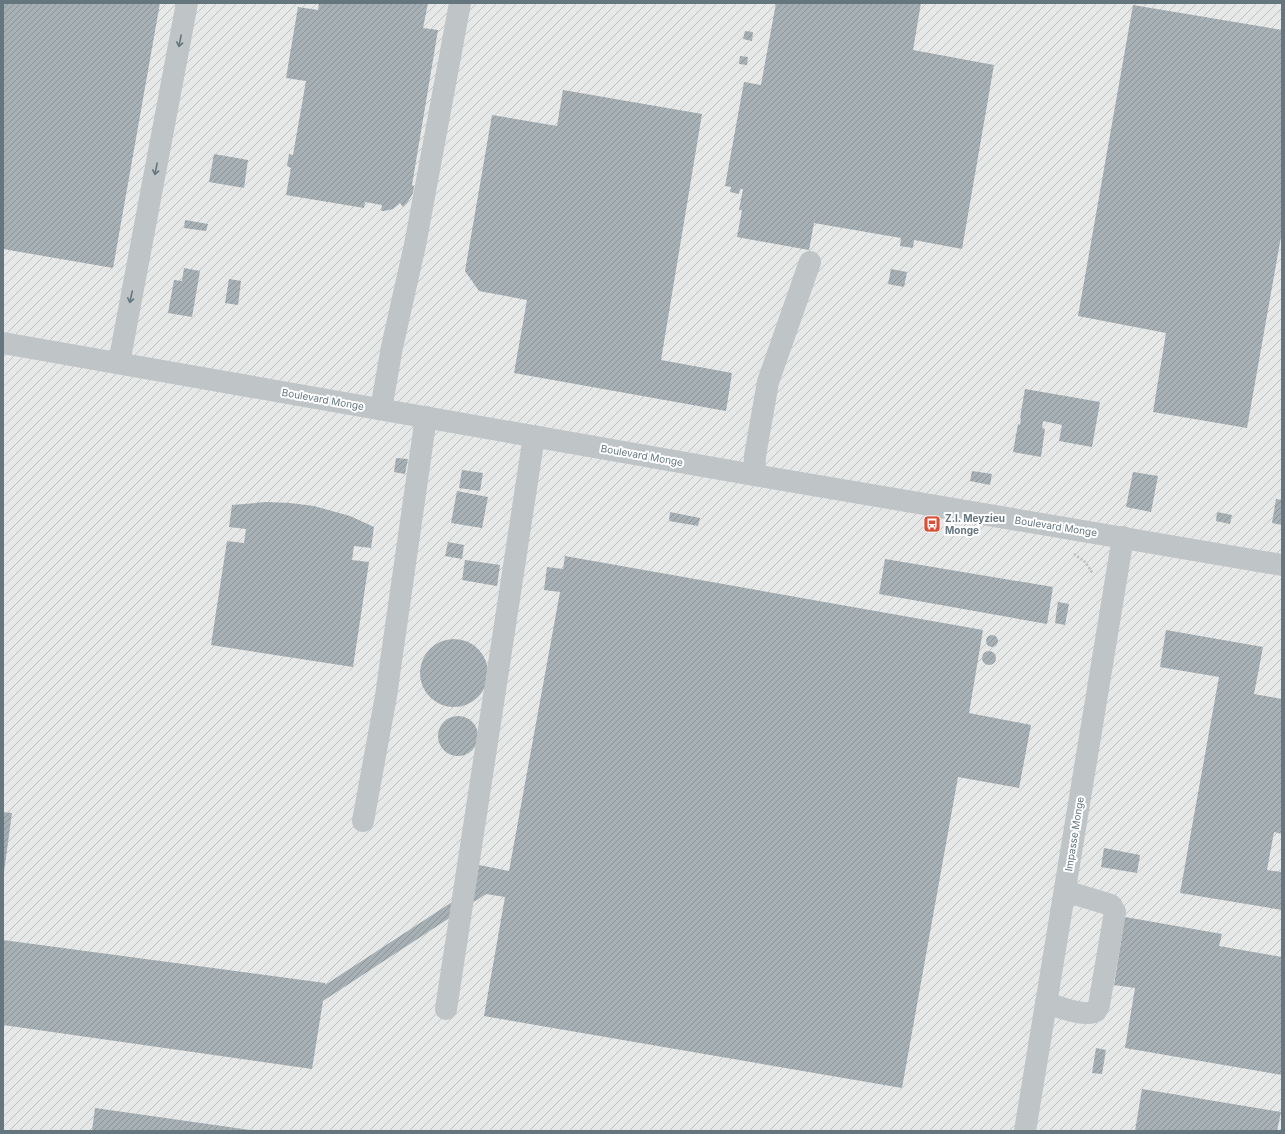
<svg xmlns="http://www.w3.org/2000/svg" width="1285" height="1134" viewBox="0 0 1285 1134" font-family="Inter,sans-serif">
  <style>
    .industrial { fill: url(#industrial-furrows) }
    .building { fill: url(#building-hatch) }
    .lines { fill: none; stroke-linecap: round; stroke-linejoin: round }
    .path { stroke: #babdbf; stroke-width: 2.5; stroke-dasharray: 2 2; stroke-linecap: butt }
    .minor { stroke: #bfc4c7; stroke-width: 22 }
    .oneway { stroke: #65767f }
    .labels { text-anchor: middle; stroke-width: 4; stroke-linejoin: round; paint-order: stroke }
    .street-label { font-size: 10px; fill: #65767f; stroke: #fff }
    .poi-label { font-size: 10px; font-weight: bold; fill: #65767f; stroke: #fff; text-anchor: start }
  </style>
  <defs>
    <pattern id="industrial-furrows" width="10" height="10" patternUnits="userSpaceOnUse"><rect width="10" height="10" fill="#e6e8e7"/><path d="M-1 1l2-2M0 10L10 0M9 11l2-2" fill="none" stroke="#bec1c0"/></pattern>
    <pattern id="building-hatch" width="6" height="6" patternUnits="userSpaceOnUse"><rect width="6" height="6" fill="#a7b0b5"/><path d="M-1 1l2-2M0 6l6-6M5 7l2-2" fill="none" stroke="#8c9498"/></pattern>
  </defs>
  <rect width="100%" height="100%" fill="#f8f8f6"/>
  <rect class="industrial" x="3" y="3" width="1279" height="1128"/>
  <g class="building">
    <polygon points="3,3 160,3 113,268 3,249"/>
    <polygon points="319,3 428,3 423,28 438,30 412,185 414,186 413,193 407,203 403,207 400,203 393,209 384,211 381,211 382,205 365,202 364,208 286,195 291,168 287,166 289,154 293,155 306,81 286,78 298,7 318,10"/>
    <polygon points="776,3 921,3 913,50 994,65 962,249 914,240 913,248 900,246 901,238 814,223 809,250 737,237 742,210 739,210 743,189 740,189 739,194 730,192 731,187 725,186 744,82 761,85"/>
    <polygon points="1133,5 1282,30 1282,231 1247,428 1153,412 1166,333 1078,316"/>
    <polygon points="745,31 753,32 752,41 743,39"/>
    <polygon points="740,56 748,57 747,65 739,64"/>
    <polygon points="563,90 702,114 661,360 732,373 726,411 514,373 527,300 479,291 465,271 492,115 557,126"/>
    <polygon points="214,154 248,160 244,188 209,182"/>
    <polygon points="185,220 208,224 206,231 184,228"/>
    <polygon points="184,268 200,271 192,317 168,313 174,280 182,281"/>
    <polygon points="891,269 907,272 904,287 888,284"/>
    <polygon points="229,279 241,281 238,305 225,303"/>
    <polygon points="1025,389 1100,402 1092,447 1059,441 1062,425 1043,421 1042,428 1045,429 1041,457 1013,452 1018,424 1020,425 1021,418 1020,418"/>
    <polygon points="396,458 408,459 405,474 394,472"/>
    <polygon points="462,470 483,473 480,491 459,488"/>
    <polygon points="972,471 992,474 990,485 970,481"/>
    <polygon points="1133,472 1158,476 1151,512 1126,507"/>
    <polygon points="457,491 488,497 482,528 451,523"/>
    <polygon points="1276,499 1282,500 1282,525 1272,523"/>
    <polygon points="266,502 290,503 314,506 350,516 374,527 371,548 354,546 352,560 369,562 353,667 211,645 227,541 244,543 246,529 229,527 232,505"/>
    <polygon points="670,512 700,518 698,526 669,521"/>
    <polygon points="1217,512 1232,515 1230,524 1216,521"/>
    <polygon points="448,542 464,545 462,559 445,556"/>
    <polygon points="565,556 983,630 969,713 1031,725 1019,788 958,777 902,1088 484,1016 505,897 486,894 323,1001 312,1069 3,1025 3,940 325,983 325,985 475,887 479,865 509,871 560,592 544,590 547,567 563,569"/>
    <polygon points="885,559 1053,587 1047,624 879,594"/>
    <polygon points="465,560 500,565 497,586 462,580"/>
    <polygon points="1058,602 1069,604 1065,625 1055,623"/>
    <polygon points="1166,630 1263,647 1254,694 1282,699 1282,834 1274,832 1267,870 1282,872 1282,910 1180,893 1219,677 1160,667"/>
    <circle cx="992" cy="641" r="6"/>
    <circle cx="454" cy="673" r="34"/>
    <circle cx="989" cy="658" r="7"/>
    <circle cx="458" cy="736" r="20"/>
    <polygon points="3,812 12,813 4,872 3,872"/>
    <polygon points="1104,848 1140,855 1137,873 1101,867"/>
    <polygon points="1125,917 1222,934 1219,946 1282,957 1282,1075 1125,1048 1135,988 1114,985"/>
    <polygon points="1096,1048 1106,1050 1102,1074 1092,1073"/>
    <polygon points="1142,1089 1281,1112 1277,1131 1135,1131"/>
    <polygon points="95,1108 250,1130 250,1131 92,1131"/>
  </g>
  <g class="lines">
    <polyline class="path" points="1074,554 1085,562 1092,572 1094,572"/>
    <g class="minor">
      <polyline points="3,343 754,475 1282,565"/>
      <polyline points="119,363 187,3"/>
      <polyline points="381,409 392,347 415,245 460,3"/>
      <polyline points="754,475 755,456 768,382 810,262"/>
      <polyline points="363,821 386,696 426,417"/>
      <path d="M1046,1003C1056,1006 1088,1018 1096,1011C1097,1009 1098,1007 1099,1005L1115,912L1111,905L1065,891"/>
      <polyline points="446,1009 534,436"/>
      <polyline points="1025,1131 1123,537"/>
    </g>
  </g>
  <defs><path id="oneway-shaft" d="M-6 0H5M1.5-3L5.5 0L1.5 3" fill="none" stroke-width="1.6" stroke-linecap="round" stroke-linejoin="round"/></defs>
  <g class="oneway">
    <use href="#oneway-shaft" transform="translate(180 41) rotate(101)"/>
    <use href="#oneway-shaft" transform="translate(156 169) rotate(101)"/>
    <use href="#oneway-shaft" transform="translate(131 297) rotate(102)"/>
  </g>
  <defs>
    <g id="bus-square" transform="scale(0.9)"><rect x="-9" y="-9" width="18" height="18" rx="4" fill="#d84f36" stroke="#fff"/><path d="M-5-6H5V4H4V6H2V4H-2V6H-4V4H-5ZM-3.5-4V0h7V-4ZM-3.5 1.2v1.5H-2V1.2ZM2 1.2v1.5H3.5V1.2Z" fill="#fff"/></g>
  </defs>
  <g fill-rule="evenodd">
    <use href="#bus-square" x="932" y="524"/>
  </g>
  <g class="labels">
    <g class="street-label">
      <text transform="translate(323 399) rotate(10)" y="4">Boulevard Monge</text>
      <text transform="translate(642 455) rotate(10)" y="4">Boulevard Monge</text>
      <text transform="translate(1056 526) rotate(9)" y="4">Boulevard Monge</text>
      <text transform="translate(1074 834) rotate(-81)" y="4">Impasse Monge</text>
    </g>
    <g class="poi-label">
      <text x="945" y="522">Z.I. Meyzieu<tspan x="945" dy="12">Monge</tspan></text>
    </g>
  </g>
  <rect width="1285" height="1134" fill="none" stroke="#65767f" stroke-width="8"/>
</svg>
